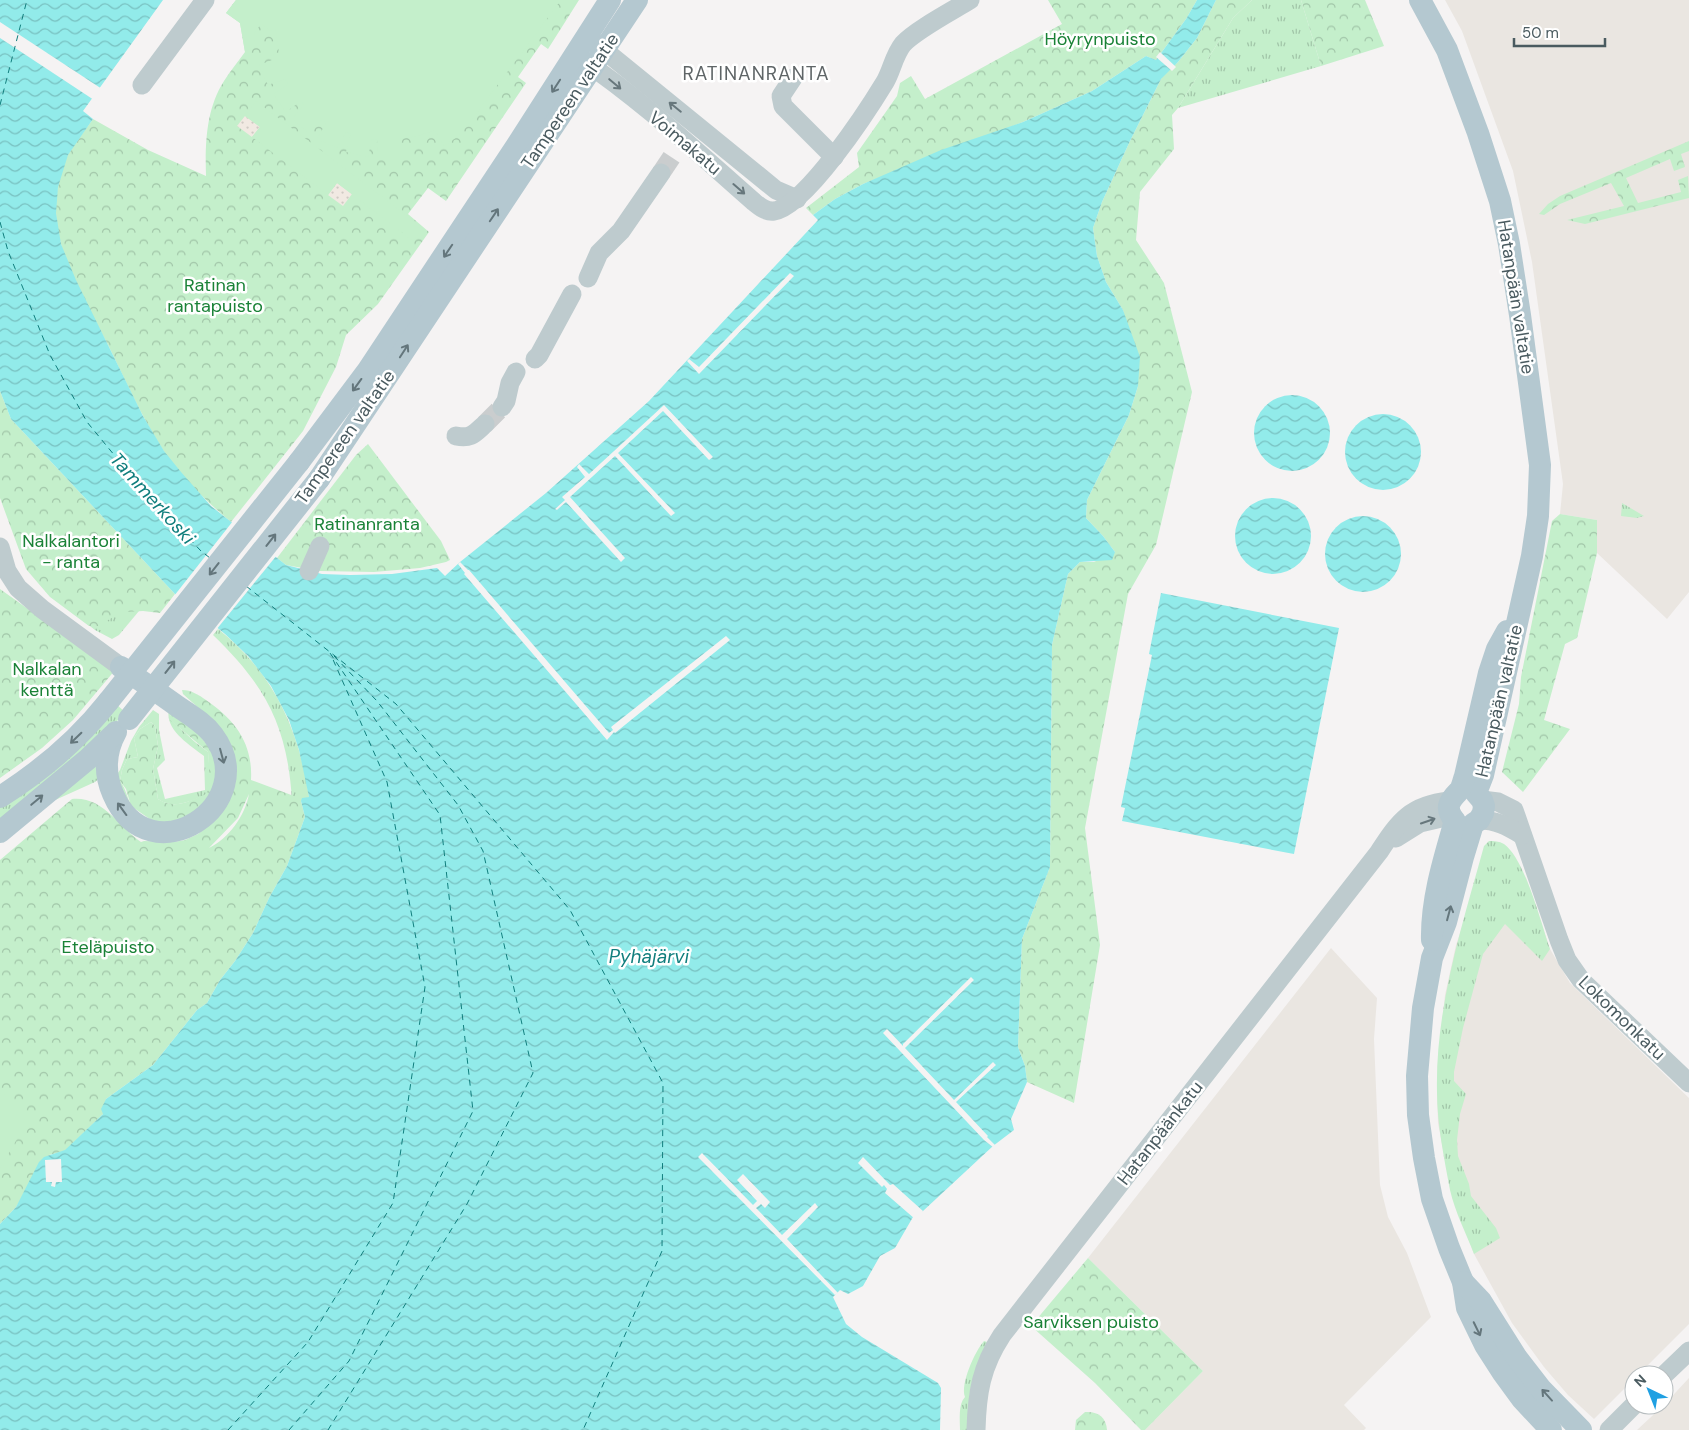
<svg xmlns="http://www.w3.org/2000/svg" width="1689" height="1430" viewBox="0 0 1689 1430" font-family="'DM Sans',sans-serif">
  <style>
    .commercial { fill: #eae6e1 }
    .grass { fill: url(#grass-tufts); fill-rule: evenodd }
    .forest { fill: url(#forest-crowns); fill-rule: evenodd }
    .sand { fill: url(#sand-dots) }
    .pitch { fill: #c4efcb }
    .water { fill: url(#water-waves) }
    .pier { fill: #f5f3f3 }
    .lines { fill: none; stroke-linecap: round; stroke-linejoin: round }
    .ferry { stroke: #107e7d; stroke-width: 1; stroke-dasharray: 6 5; stroke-linecap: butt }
    .minor-tunnel { stroke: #cacdce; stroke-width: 19; stroke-dasharray: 19 9; stroke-linecap: butt }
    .minor { stroke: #becbce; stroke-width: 19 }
    .major { stroke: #b4c8d0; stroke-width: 22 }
    .major-bridge { stroke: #b4c8d0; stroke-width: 22 }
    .oneway { stroke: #67777c }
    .oneway2 { stroke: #64767c }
    .labels { text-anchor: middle; stroke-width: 5; stroke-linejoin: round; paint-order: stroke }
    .park-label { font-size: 18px; fill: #1a8237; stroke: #fff }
    .street-label { font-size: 18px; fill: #4a5b60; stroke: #fff }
    .neighbourhood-label { font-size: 19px; letter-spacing: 1px; fill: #5f6567; stroke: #fff }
    .water-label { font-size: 19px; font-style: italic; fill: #107e7d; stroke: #fff }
  </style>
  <defs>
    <pattern id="grass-tufts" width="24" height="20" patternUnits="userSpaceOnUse" patternTransform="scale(1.25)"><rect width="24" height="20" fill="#c4efcb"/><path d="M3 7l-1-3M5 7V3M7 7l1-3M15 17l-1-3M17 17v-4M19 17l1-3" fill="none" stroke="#a1c5a8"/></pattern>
    <pattern id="forest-crowns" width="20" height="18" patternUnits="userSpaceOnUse" patternTransform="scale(1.25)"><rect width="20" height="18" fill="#c4efcb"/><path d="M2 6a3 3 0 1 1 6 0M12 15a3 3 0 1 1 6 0" fill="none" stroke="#a1c5a8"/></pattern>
    <pattern id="sand-dots" width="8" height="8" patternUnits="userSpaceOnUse" patternTransform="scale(1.25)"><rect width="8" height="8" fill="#f1e9e2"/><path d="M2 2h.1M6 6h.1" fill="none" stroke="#d0cac4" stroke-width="1.8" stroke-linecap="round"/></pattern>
    <pattern id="water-waves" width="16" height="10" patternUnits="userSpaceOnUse" patternTransform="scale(1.25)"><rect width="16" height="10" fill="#92ebea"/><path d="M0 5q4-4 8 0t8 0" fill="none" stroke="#79c1c1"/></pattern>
  </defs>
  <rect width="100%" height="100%" fill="#f5f3f3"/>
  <g class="commercial">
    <polygon points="1445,0 1689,0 1689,592 1667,619 1597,553 1597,520 1560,514 1563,484 1532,262 1513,171 1462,31"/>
    <polygon points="1488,851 1526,878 1550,949 1570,983 1689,1098 1689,1324 1638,1375 1634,1375 1634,1379 1594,1419 1568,1395 1544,1367 1512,1323 1474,1254 1451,1191 1438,1123 1437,1091 1438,1060 1445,995 1456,945"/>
    <polygon points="1331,948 1377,998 1374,1039 1380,1185 1388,1217 1407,1253 1431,1317 1344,1405 1366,1428 1364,1430 1145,1430 1203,1371 1088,1258"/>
    <polygon points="1689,1378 1689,1430 1637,1430 1664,1405"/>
  </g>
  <g class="grass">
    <polygon points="1252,0 1301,0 1321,66 1178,108 1233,18"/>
    <polygon points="1622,503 1644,516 1637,518 1621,516"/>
    <polygon points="85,564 139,611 119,635 112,639 95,630 45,591"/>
    <path d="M218,629C273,672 299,729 309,797L301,801L292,802C288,727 266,686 213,635Z"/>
    <polygon points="116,704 125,712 111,728 0,822 0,805"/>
    <path d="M169,708C185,720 205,730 215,748C220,756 221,766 220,774C220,787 214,799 206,809C172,846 124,825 113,780L120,770L131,741L139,727L153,710L159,714V730L165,760L157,768L165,799L205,790L204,756C189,744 164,730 169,708ZM171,714C194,724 229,757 217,786C207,810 178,829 152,821C148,820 143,820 141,818C128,809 129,793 120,781L122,770L127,759L138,757L134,738L140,729L151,722L155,726L158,746L153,769L158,799C174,810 190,801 206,795L211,786L208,752L195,742L170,719Z"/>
    <polygon points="102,756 101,777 95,782 53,801"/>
    <path d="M1489,841C1494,841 1499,841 1504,844C1525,859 1541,923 1550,949L1542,961L1505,924L1483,954L1463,1028L1454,1072V1081L1466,1094L1460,1114L1457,1140L1458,1156L1469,1184L1471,1196L1496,1228L1500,1238L1474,1254C1466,1233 1455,1212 1450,1190C1444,1158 1437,1124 1437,1092C1435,1008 1462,926 1484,846Z"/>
    <path d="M984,1341L987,1342L973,1378L970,1392L967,1430H960C960,1420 958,1404 965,1397C960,1384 975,1351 984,1341Z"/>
  </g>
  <g class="forest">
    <path d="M236,0H579L548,49L541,44L518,77L526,83L446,201L428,188L408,214L429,232L378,304L346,335L336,367L303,431L231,522C206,501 182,478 163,450C141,416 125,379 107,343C88,306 56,254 56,212C55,195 60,168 69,153C76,142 85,130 93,119L148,150L206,176C205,144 206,109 224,81C230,71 238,62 245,52L240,23L226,13Z"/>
    <polygon points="1048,0 1197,0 1186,19 1156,60 1146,56 1092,91 1023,122 863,184 835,199 813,215 806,208 859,167 857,153 897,96 900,83 911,76 925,99 1062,24"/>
    <polygon points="1216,0 1252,0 1233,18 1178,108 1172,115 1174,149 1140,192 1136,240 1164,283 1192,392 1156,545 1128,594 1085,828 1100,945 1074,1103 1027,1082 1025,1066 1018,1047 1022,939 1050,867 1052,645 1068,574 1080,562 1094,562 1115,552 1103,536 1086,518 1087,500 1129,415 1138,386 1123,310 1106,282 1097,256 1093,228 1102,202 1130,141 1163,75 1178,62 1197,38"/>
    <polygon points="1301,0 1365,0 1384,46 1321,66"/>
    <polygon points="1689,141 1689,151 1681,154 1685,167 1674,171 1670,159 1626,178 1638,203 1681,192 1678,180 1688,176 1689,198 1585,224 1567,220 1624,206 1611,183 1560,204 1544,215 1539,214 1548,204 1560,196"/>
    <polygon points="0,391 11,419 175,594 160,613 143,611 127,612 115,616 98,626 89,626 50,597 26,569 0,498"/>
    <polygon points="368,444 441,541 450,560 446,562 420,568 374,572 319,571 286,565 277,558 356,455"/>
    <polygon points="1560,514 1597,520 1597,553 1577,638 1565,644 1544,720 1570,729 1523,792 1502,772 1519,704 1521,677 1552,521"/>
    <polygon points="0,589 84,649 116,669 73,720 42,748 0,778"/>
    <path d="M182,690C191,690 199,695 206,700C235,720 253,743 251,780L302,799L301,801L305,817L287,866L269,898L253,933L235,961L220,980L207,1003L197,1010L153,1065L106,1099L103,1114L65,1151L49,1155L16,1207L0,1224V860L72,799C103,796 118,826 141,842L144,841L174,842L185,840L198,834L217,818L228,802L232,791L231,749L227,739L213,721L183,694ZM249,794C245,816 229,838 209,848L238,818Z"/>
    <path d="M171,714L197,732L215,755L218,784L194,814L170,824L154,822L131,806L126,789L120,781L122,770L127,759L138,757L134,738L140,729L151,722L155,726L158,746L153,769L158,799C174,810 190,801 206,794L210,786L208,752L169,719Z"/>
    <polygon points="1088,1258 1203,1371 1145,1430 1141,1430 1095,1383 1031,1326"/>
    <path d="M1085,1412C1098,1411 1106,1417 1107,1430H1075L1076,1420Z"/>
  </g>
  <g class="sand">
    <polygon points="245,116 260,127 252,137 237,126"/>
    <polygon points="337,183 352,194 343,206 328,195"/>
  </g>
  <g class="pitch">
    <polygon points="236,0 561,0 467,126 457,137 444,146 435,130 418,136 400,139 400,158 378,158 377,140 372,139 368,157 346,152 351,134 346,132 337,148 317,139 326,123 321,120 309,133 292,119 304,105 301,101 286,112 273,94 288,84 285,79 268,85 259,65 272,60 271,56 279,53 275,26 271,31 261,24 254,33 255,42 245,52 240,23 226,13"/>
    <polygon points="256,101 423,228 413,241 337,183 328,195 252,137 260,127 245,116"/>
    <polygon points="0,1089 29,1125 17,1139 0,1168"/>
  </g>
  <g class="water">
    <polygon points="0,0 163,0 83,111 93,119 68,155 58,187 56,213 61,244 76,280 143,416 164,451 181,472 211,506 286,565 322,574 350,575 392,574 437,568 445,576 460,562 546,493 649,401 818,220 813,215 835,199 863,184 941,150 1023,122 1092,91 1146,56 1156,60 1186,19 1197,0 1216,0 1197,38 1178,62 1161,79 1130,141 1102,202 1093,228 1097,256 1106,282 1123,310 1140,357 1138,386 1129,415 1087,500 1086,518 1103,536 1115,552 1112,560 1080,562 1068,574 1052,645 1050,867 1022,939 1018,1047 1025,1066 1027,1082 1011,1119 1014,1130 993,1146 923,1211 913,1217 895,1248 880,1256 863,1286 848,1294 840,1290 833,1297 846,1324 862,1337 938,1383 941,1388 940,1430 0,1430 0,1224 16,1207 39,1162 44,1157 65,1150 103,1114 101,1109 106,1099 153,1065 197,1010 207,1003 220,980 235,961 253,933 269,898 287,866 305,817 301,801 302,798 309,797 299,750 289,720 271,686 248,656 225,634 175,594 11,419 0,391"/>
    <circle cx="1292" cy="433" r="38"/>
    <circle cx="1383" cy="452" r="38"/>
    <circle cx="1273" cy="536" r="38"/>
    <circle cx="1363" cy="554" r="38"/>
    <polygon points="1161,593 1339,628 1294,854 1122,821 1125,808 1121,807 1152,655 1149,654"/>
  </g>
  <g class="pier">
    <polygon points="0,22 102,89 94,100 0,38"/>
    <polygon points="1160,52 1176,67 1172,71 1156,57"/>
    <polygon points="790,273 794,276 699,374 687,361 689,359 699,367"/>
    <polygon points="664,405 713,457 709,460 663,411 618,453 675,513 671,516 615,456 570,497 625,558 621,562 566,502 557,510 555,509 565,500 562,497 585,477 577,467 579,464 589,474"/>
    <polygon points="233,521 277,555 216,630 174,596"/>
    <polygon points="460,562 468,570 469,570 609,733 613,730 611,727 726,636 730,640 615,733 614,732 607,740 464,574 465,573 458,564"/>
    <polygon points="971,977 974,980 905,1048 954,1100 993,1062 996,1065 956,1102 988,1136 987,1137 996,1146 994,1148 984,1140 883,1033 887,1029 903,1046 903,1044"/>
    <polygon points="702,1153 753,1205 757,1201 737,1180 743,1174 770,1202 765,1208 761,1204 756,1208 782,1235 815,1203 818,1207 787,1239 838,1293 835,1295 698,1157"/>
    <polygon points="863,1157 890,1185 893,1184 923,1211 919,1217 915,1219 885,1193 887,1189 884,1185 882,1187 858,1163"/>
    <polygon points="61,1159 62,1182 56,1182 55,1187 51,1186 52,1182 46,1182 45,1160"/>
  </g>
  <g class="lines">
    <g class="ferry">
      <polyline points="0,105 27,0"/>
      <polyline points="0,222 8,251 50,355 87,422 143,490 201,551 210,558"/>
      <polyline points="246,586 396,704 570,910 663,1083 662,1251 583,1430"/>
      <polyline points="228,1430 308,1342 393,1203 425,987 387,782 331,655"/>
      <polyline points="289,1430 349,1361 473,1111 440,815 330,653"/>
      <polyline points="328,1430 467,1204 533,1073 483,851 458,805 377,701 334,656"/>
    </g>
    <g class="minor-tunnel">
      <polyline points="661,173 675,152"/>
      <polyline points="485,424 502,407"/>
    </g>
    <g class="minor">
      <polyline points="593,41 776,190 797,199"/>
      <path d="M581,59C642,100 698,153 754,202C760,207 766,212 774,211C805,207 868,110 885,82C892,70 894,55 903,44C916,30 952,11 970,0"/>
      <polyline points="793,78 781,96 783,106 834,157"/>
      <polyline points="142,85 205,0"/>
      <polyline points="588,278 599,253 621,231 661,173"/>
      <polyline points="535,359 539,355 572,294"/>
      <polyline points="502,407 506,401 510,383 516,372"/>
      <path d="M456,436C471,439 474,434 485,424"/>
      <polyline points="0,547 7,571 18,588 42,609 121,667"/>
      <polyline points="309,571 320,546"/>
      <polyline points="1482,800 1498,802 1514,810 1559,940 1567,960 1581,980 1689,1083"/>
      <path d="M1479,820C1496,820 1507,826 1522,835"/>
      <polyline points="1396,838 1420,823 1450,816"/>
      <polyline points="1664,1375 1689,1351"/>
      <path d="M976,1430C977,1393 981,1367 1002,1335L1379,852C1399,821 1411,805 1449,801"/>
      <polyline points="1609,1430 1634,1405"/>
    </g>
    <g class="major">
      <polyline points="1420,0 1447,50 1478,133 1500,201 1509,244 1520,315 1540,465 1538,516 1532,556 1483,775 1476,793 1482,800 1484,806 1483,813 1479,820 1473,824 1463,857 1446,922 1432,958 1423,1008 1417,1076 1418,1115 1424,1158 1432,1199 1449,1248 1463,1282 1467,1308 1485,1345 1503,1373 1522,1399 1551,1430"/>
      <polyline points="299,462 368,370 517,145 610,0"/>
      <polyline points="319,479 637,0"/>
      <path d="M116,732C105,752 104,773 113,794C150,880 264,803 213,735C204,723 190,715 177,706C159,693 140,680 121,667"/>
      <path d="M0,797C41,771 78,740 108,702"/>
      <polyline points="0,832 88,759 113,735"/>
      <path d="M1432,940C1431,900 1444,859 1455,821C1445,809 1448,802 1458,792C1462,789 1463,781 1465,776L1489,673L1497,649L1507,631"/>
      <polyline points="1463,1282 1481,1301 1517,1358 1541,1389 1581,1430"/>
    </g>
    <g class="major-bridge">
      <polyline points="108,702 299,462"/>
      <polyline points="129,719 319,479"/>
    </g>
  </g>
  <defs><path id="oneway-shaft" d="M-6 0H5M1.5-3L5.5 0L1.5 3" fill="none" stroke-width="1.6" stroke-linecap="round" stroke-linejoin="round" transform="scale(1.25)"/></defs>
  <g class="oneway">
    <use href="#oneway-shaft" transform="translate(615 84) rotate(40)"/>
    <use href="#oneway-shaft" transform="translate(675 107) rotate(-141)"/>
    <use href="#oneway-shaft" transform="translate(739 189) rotate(41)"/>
    <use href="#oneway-shaft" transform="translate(1428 821) rotate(-19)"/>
  </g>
  <g class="oneway2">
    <use href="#oneway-shaft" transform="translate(556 86) rotate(123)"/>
    <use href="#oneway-shaft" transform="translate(494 215) rotate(-56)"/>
    <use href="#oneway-shaft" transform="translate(448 251) rotate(124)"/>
    <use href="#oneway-shaft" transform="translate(404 351) rotate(-57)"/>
    <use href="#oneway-shaft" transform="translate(357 385) rotate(126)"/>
    <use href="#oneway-shaft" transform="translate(271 540) rotate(-52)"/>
    <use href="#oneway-shaft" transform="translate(214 569) rotate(128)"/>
    <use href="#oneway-shaft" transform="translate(170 667) rotate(-52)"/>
    <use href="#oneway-shaft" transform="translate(76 738) rotate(136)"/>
    <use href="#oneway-shaft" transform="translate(222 756) rotate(75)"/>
    <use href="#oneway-shaft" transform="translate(37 800) rotate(-40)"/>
    <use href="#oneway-shaft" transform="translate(122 809) rotate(-126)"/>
    <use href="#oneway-shaft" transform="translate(1449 913) rotate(-75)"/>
    <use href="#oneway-shaft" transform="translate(1477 1329) rotate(64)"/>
    <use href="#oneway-shaft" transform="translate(1547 1395) rotate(-132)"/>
  </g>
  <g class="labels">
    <g class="park-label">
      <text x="1100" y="45">Höyrynpuisto</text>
      <text x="215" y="291">Ratinan<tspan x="215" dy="21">rantapuisto</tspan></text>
      <text x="367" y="530">Ratinanranta</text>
      <text x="71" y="547">Nalkalantori<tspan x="71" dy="21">- ranta</tspan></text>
      <text x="47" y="675">Nalkalan<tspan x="47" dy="21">kenttä</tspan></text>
      <text x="108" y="953">Eteläpuisto</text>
      <text x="1091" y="1328">Sarviksen puisto</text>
    </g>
    <g class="street-label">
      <text transform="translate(570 101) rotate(-56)" y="6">Tampereen valtatie</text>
      <text transform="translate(685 143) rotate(40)" y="6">Voimakatu</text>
      <text transform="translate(1516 297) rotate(81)" y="6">Hatanpään valtatie</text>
      <text transform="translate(345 437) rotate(-55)" y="6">Tampereen valtatie</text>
      <text transform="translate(1499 701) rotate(-77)" y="6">Hatanpään valtatie</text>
      <text transform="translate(1622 1018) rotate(44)" y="6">Lokomonkatu</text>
      <text transform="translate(1160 1133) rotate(-52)" y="6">Hatanpäänkatu</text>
    </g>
    <g class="neighbourhood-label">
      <text x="756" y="80">RATINANRANTA</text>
    </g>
    <g class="water-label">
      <text transform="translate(153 498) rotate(48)" y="7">Tammerkoski</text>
      <text x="649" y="963">Pyhäjärvi</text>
    </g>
  </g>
  <g transform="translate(1649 1390) rotate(317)"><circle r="24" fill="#ffffff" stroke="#b7bdbf"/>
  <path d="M0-4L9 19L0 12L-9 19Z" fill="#20a0e2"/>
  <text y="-8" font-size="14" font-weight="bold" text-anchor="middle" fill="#4a5b60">N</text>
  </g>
  <path d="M1514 38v8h91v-8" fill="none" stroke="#4a5b60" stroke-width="2.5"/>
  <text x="1522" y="38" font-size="15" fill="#4a5b60" stroke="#ffffff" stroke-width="4" paint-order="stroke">50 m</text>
</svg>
